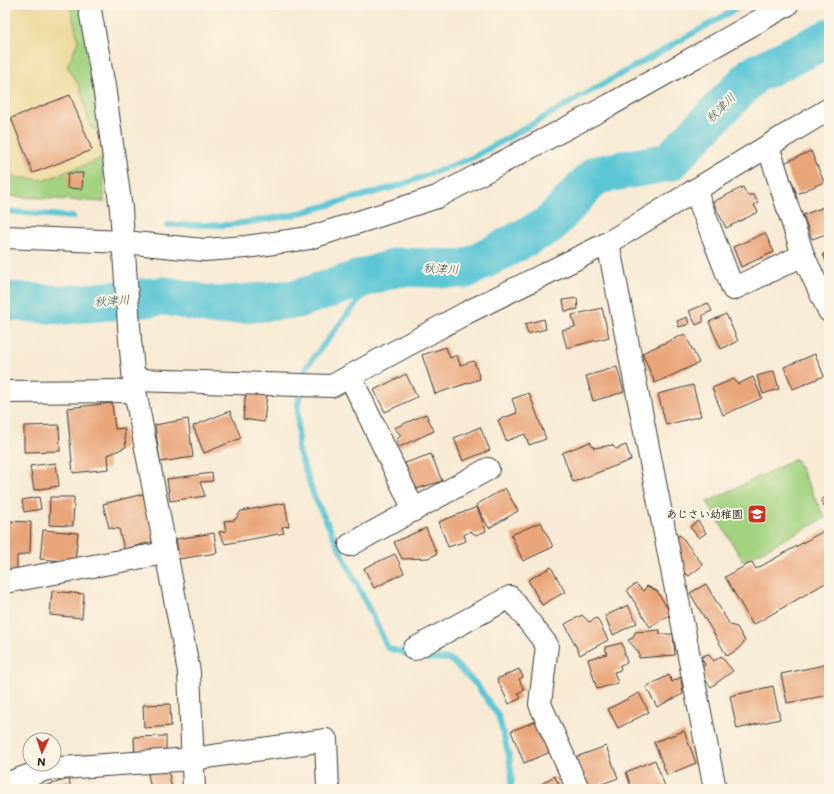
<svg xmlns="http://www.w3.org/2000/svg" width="834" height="794" viewBox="0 0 834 794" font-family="Mali,'Klee One',sans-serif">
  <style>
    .green { fill: #a3d280; stroke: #60774e }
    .sand { fill: #eeda9e; stroke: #857b5d }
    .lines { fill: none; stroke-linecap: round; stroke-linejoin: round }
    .stream { stroke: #5bc6d5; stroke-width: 6 }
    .river { stroke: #5bc6d5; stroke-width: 39 }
    .building { fill: #e9a57a }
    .minor-casing { stroke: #3d3b38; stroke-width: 24 }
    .minor { stroke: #fff; stroke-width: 22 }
    .labels { text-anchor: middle; stroke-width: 4; stroke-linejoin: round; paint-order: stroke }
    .poi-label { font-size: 11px; font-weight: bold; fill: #1c1c1c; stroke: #fcf5e5; text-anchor: end }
    .water-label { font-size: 12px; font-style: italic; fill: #32585d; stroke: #fcf5e5 }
  </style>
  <rect width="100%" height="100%" fill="#fcf5e5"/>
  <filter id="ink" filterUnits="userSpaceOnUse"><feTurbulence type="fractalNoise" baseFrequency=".025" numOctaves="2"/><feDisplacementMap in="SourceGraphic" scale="8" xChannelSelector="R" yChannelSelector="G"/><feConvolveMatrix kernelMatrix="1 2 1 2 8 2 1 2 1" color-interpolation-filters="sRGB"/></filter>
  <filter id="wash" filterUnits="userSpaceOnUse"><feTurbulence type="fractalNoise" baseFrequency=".012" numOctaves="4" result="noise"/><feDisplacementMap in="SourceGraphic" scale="16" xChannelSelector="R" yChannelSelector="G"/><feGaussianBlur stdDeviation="0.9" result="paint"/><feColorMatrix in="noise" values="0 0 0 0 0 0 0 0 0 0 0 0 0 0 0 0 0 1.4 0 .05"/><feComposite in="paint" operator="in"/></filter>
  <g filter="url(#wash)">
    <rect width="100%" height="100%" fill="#f8ead4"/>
    <g class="green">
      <polygon points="5,5 81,5 103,150 104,202 5,196"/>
      <polygon points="796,459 825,518 743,561 707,502"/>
    </g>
    <polygon class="sand" points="5,5 70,5 78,41 67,66 80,88 91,128 101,131 103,158 45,180 5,176"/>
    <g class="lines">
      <g class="stream">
        <polyline points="5,211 73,217"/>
        <polyline points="167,225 230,225 293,215 401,185 474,157 743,5"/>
        <polyline points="398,267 359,300 307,366 298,404 298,449 314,496 388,648 419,658 450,659 476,684 498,715 509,756 512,780 510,789"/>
      </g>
      <polyline class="river" points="5,301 64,305 166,296 216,306 297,299 398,267 466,269 549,225 596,175 669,162 753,75 829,38"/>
    </g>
    <g id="blocks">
      <g class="building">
        <polygon points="70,95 92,150 33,173 11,118"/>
        <polygon points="811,151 824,182 797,194 784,163"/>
        <polygon points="68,173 83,173 82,189 67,188"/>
        <polygon points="743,187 747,195 754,195 758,203 754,205 758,212 726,228 713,202"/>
        <polygon points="829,205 829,233 812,239 803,215"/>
        <polygon points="765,233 774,252 741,267 733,247"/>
        <polygon points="829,251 829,268 823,254"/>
        <polygon points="577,298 578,309 565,311 563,300"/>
        <polygon points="708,303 712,311 703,315 703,322 696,325 689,311"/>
        <polygon points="602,308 609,337 567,348 562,330 575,327 572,315"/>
        <polygon points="726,314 738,341 721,349 709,322"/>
        <polygon points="687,317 689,324 679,327 677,321"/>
        <polygon points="544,319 546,329 528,334 525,324"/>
        <polygon points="685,334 699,363 655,383 642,353"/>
        <polygon points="446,347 450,358 457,355 460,365 474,361 480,379 435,394 422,355"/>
        <polygon points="815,354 824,376 793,389 784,367"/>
        <polygon points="617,367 624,392 593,401 586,376"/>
        <polygon points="774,371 779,389 763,394 757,376"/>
        <polygon points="406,374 417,397 385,412 374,390"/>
        <polygon points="753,377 762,398 723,415 712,388 734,379 738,384"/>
        <polygon points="693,385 701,416 666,425 658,394"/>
        <polygon points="246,392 267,394 264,422 243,419"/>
        <polygon points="529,393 546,439 529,445 525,434 506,441 498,420 517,413 512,399"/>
        <polygon points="112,403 115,429 124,428 126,447 108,455 109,469 73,473 67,408"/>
        <polygon points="230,411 241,438 204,453 193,426"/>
        <polygon points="426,414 434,431 399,447 396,440 401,435 394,428"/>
        <polygon points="188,419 193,457 160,462 155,425"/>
        <polygon points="59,425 60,451 24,452 24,426"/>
        <polygon points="480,427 490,450 463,461 454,438"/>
        <polygon points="590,442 594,448 612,445 616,449 626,445 631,460 573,482 562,453"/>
        <polygon points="431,454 442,481 413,490 405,463"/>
        <polygon points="56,463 59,486 34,490 30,466"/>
        <polygon points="212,473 213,481 200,482 205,496 170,501 167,479"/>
        <polygon points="5,478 9,494 5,495"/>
        <polygon points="505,488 518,511 489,528 476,505"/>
        <polygon points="143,494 155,541 124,549 119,529 109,528 103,504"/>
        <polygon points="829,495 829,514 821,500"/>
        <polygon points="39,497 41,509 24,512 22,500"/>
        <polygon points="50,497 74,497 73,526 49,525"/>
        <polygon points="285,503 289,526 282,527 284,533 225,544 219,532 226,531 224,521 235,520 241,511"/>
        <polygon points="477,507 486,531 476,535 470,531 464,535 466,541 448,547 439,522"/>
        <polygon points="5,521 31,522 30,553 17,556 17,574 5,573"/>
        <polygon points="698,521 706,533 699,538 690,527"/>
        <polygon points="541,522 553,547 523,561 511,535"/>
        <polygon points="426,528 437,554 428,558 402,559 394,542"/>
        <polygon points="829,528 829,581 753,625 725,577 752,562 756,569"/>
        <polygon points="43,530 78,533 75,562 40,559"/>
        <polygon points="214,533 217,553 179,559 176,539"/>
        <polygon points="680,535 703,565 689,576 681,571 675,539"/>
        <polygon points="395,554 404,573 374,588 364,568"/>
        <polygon points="551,567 565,592 542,605 528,580"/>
        <polygon points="636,584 643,591 647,586 657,591 671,614 650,627 627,590"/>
        <polygon points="706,584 730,625 737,627 745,641 737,650 727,656 690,593"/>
        <polygon points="52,591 84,594 82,618 50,615"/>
        <polygon points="628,605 637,623 613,635 605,616"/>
        <polygon points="582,615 589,622 597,618 608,640 580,655 565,624"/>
        <polygon points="660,630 660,634 673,634 675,655 639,658 639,653 628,640 633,638 635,632"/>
        <polygon points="622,643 627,663 620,665 621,670 614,672 618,683 597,689 588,659 607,654 605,647"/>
        <polygon points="708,654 714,661 721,656 733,671 711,687 699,671 705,665 701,657"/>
        <polygon points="829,664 829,695 787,703 781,674"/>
        <polygon points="519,669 523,677 519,679 524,690 518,693 521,698 509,704 497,679"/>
        <polygon points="669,675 672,682 681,677 683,694 657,707 646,687"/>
        <polygon points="773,686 780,719 737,729 730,696"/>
        <polygon points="639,693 649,712 618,728 608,709"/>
        <polygon points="170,704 171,726 144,728 143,705"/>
        <polygon points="541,719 553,751 524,763 511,731"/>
        <polygon points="684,731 696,763 667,775 654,742"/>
        <polygon points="166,736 166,758 135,758 134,737"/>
        <polygon points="606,746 618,778 589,789 576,757"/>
        <polygon points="655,760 666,789 632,789 626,772"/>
        <polygon points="168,770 172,789 151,789 148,774"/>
        <polygon points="554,776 562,789 534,789"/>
        <polygon points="69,779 71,789 45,789 44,786"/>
      </g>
    </g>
  </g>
  <g filter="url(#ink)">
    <use href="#blocks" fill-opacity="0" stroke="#3d3b38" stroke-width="1"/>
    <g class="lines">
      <g class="minor-casing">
        <g id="minor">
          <polyline points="89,5 104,86 121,209 130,340 135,391 189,672 194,789"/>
          <polyline points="768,146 803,255 829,311"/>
          <polyline points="695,190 733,289 803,255"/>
          <polyline points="5,237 124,242 204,250 246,247 309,238 437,197 610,105 787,5"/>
          <polyline points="608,243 715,789"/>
          <polyline points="350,376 414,510"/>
          <polyline points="134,380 332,386 466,313 608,243 829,109"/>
          <polyline points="5,392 135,391"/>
          <polyline points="350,545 488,469"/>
          <polyline points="5,582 165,553"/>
          <polyline points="414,649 510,597 547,645 540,704 578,789"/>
          <polyline points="5,784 47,769 192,759 326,740 328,789"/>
        </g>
      </g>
      <use href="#minor" class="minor"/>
    </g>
  </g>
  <defs>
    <g id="school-square" transform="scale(1)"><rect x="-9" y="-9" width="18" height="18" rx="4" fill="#c8321e" stroke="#fcf5e5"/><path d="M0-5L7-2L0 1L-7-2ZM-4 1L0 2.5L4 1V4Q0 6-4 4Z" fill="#fff"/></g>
  </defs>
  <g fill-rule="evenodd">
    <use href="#school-square" x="757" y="514"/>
  </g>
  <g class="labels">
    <g class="poi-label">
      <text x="743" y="518">あじさい幼稚園</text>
    </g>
    <g class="water-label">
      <text transform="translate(721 108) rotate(-46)" y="4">秋津川</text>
      <text transform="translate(441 269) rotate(2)" y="4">秋津川</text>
      <text transform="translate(112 301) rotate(-5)" y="4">秋津川</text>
    </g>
  </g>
  <rect width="834" height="794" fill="none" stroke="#fcf5e5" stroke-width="20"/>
  <g transform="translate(42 752) rotate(183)"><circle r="19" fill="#fcf5e5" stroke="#a29e95"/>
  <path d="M0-3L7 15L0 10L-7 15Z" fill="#c8321e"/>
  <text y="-6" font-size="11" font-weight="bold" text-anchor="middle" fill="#1c1c1c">N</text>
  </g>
</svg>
